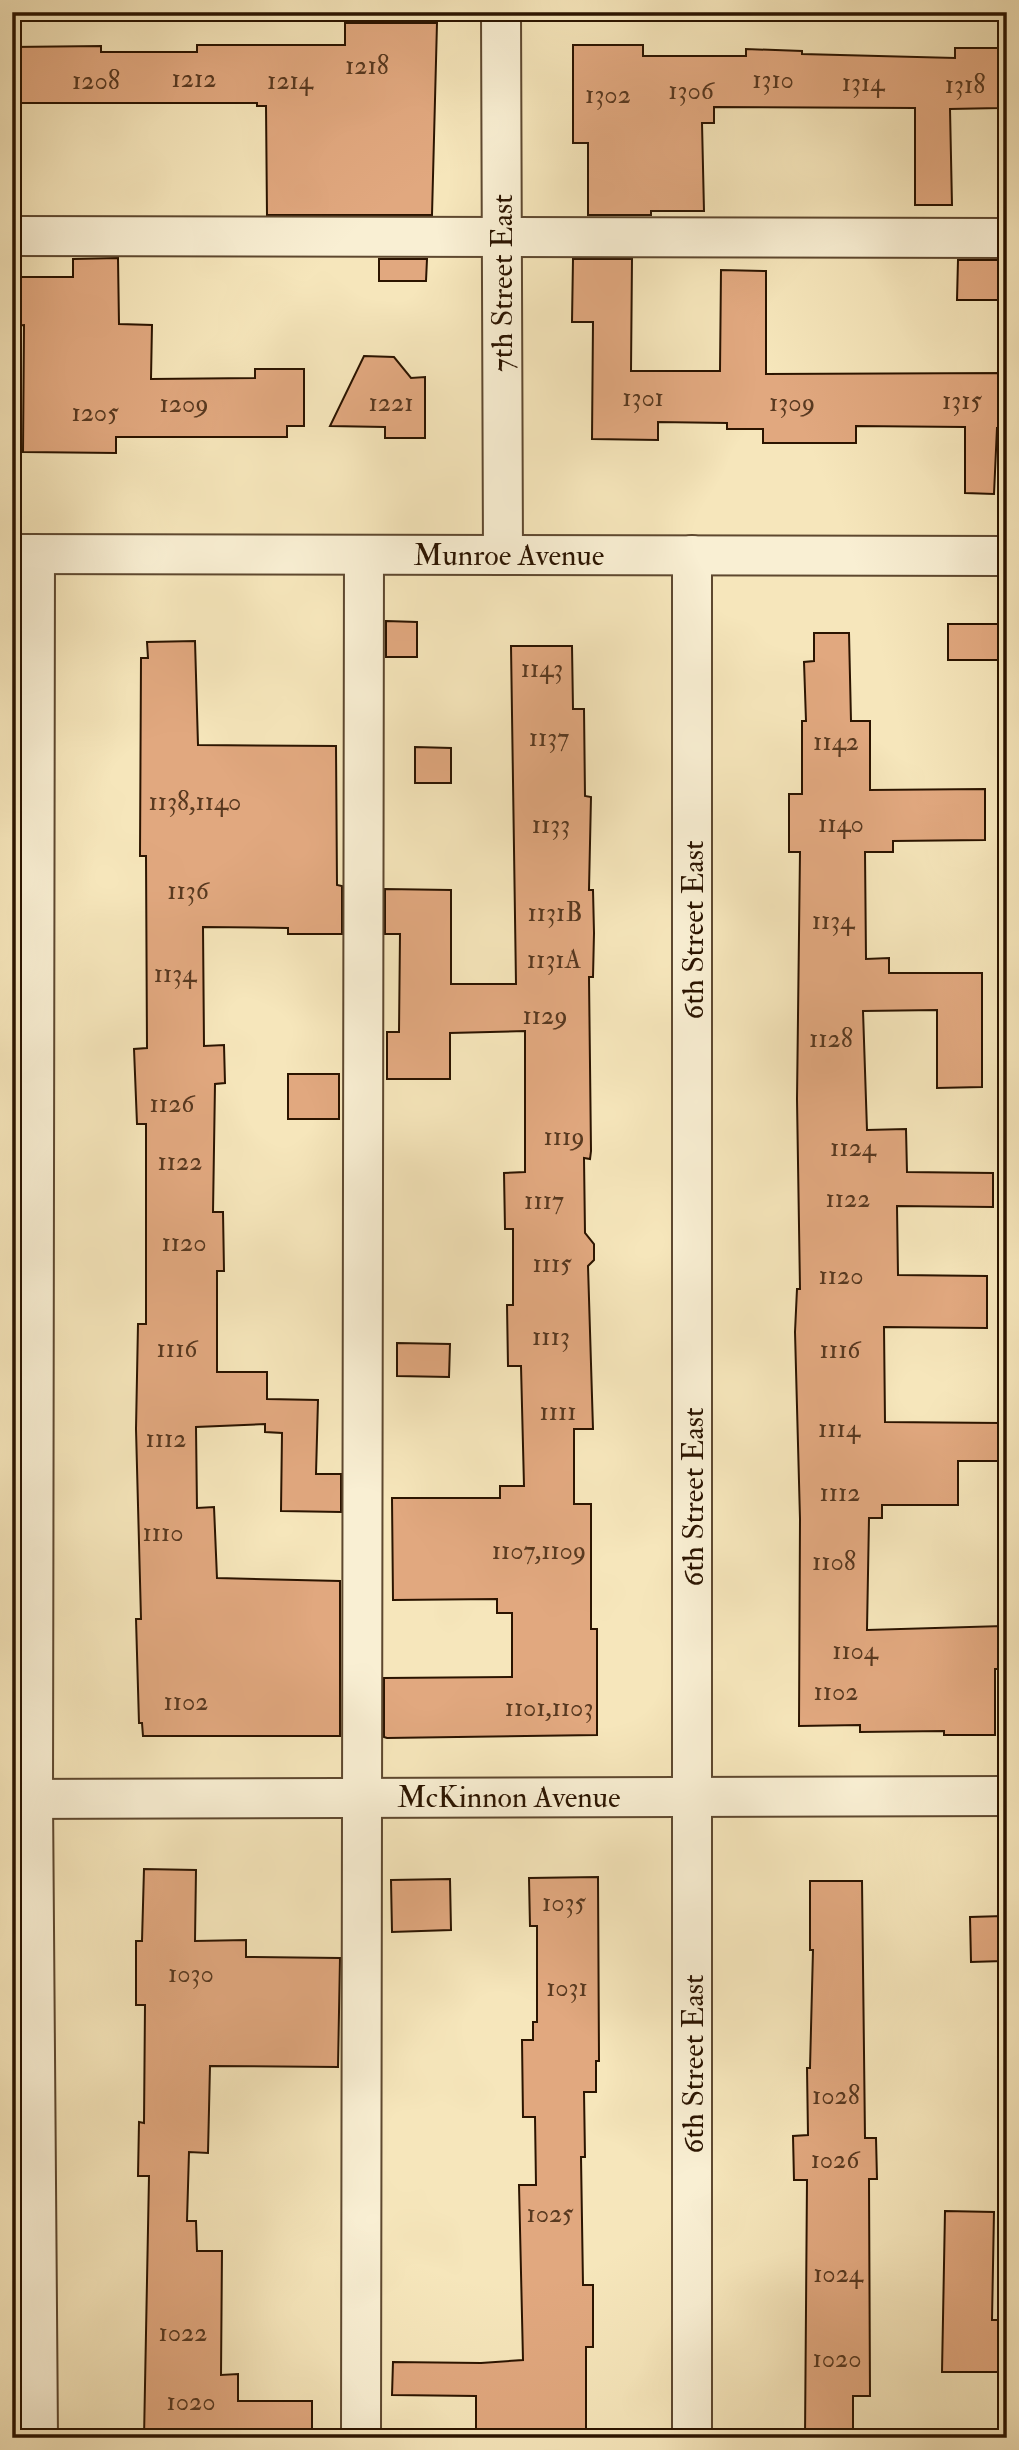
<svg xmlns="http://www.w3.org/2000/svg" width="1019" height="2450" viewBox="0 0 1019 2450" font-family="'IM FELL Double Pica',serif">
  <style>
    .building { fill: #e1a87f; stroke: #2b1400; stroke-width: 2 }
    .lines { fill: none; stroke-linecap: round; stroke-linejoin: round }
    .minor-casing { stroke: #5e482f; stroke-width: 42 }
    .minor { stroke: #f9efd3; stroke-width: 38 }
    .labels { text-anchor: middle; stroke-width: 6; stroke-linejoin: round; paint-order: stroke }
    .number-label { font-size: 26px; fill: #583920 }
    .street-label { font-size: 30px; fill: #2b1400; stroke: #f9efd3 }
  </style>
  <rect width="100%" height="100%" fill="#f6e6bb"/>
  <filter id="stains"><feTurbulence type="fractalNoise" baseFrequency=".00286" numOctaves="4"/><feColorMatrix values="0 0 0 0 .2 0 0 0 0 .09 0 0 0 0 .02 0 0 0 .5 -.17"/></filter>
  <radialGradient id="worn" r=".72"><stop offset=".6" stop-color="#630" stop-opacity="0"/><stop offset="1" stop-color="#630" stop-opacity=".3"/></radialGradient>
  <g class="building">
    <polygon points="345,23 437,23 432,215 267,215 266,106 257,106 257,103 12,103 12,47 101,46 101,52 197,52 197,45 345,45"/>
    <polygon points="573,45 643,45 643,56 746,56 746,49 802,51 802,54 955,58 955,48 1000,48 1000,108 950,109 952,205 915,205 915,108 714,107 714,123 702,123 704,211 651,211 651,215 588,215 588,143 573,143"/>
    <polygon points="118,258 119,324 152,325 151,379 255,378 255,369 304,369 304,426 287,426 287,437 116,437 116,453 23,452 24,325 12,326 12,277 73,277 73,259"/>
    <polygon points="379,259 427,259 426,281 379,281"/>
    <polygon points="573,259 632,259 631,371 720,371 721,270 766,271 766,374 1007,373 1007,428 997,428 994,494 965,493 965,427 856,426 856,443 763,443 763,429 727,429 727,423 658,422 658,440 592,439 593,322 572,322"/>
    <polygon points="958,260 1007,260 1007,300 957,300"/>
    <polygon points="364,356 394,357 411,378 425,377 425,438 385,438 385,427 330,426"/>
    <polygon points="386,621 417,622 417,657 386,657"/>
    <rect x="948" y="624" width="52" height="36"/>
    <polygon points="814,633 849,633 851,721 870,721 870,790 985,789 985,840 893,841 893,852 865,852 866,959 889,958 889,973 982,973 982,1087 937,1088 937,1010 863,1011 867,1130 906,1129 907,1172 993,1173 993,1207 897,1206 898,1275 987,1276 987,1328 884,1327 885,1422 1000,1423 1000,1461 958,1461 958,1505 882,1505 882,1518 869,1518 867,1630 1003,1626 1003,1669 995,1669 995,1735 944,1735 944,1731 860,1732 860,1725 799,1726 800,1519 795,1332 797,1289 800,1289 797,1099 800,852 789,852 789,794 802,794 802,721 806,721 804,662 814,661"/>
    <polygon points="195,641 198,745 336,746 337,885 342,886 342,934 288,934 288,928 203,927 204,1046 224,1045 225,1083 215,1084 213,1212 223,1212 224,1271 217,1271 217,1372 267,1372 267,1399 318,1400 316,1474 341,1474 341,1512 281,1511 282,1433 265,1432 265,1424 196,1427 197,1508 214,1507 217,1578 340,1581 340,1736 143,1736 142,1723 139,1723 136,1619 141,1619 136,1429 138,1324 146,1324 146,1124 137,1124 134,1049 147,1048 146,856 140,856 141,658 148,658 147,642"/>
    <polygon points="511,646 572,646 573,709 584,709 585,796 591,797 589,890 593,890 594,933 593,977 589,977 591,1151 590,1159 584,1158 585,1233 594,1244 594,1260 588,1266 593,1429 574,1429 574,1504 591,1504 591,1629 597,1629 597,1735 387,1738 384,1737 384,1678 512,1677 512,1613 497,1613 497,1599 393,1600 392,1498 500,1498 500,1486 524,1486 521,1366 508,1366 507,1305 513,1305 513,1229 505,1229 504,1173 525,1172 525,1031 450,1033 450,1079 387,1079 387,1032 399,1032 400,934 385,934 385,889 451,890 451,984 516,984"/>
    <polygon points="415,747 451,748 451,783 415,783"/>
    <rect x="288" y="1074" width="51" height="45"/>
    <polygon points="397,1343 450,1344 449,1377 397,1376"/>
    <polygon points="144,1869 196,1870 195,1941 246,1940 246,1957 340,1958 338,2067 210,2066 208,2153 189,2152 187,2221 196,2221 197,2251 222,2251 221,2375 238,2374 238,2401 312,2401 312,2433 219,2432 219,2438 144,2438 149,2176 138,2176 139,2122 144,2123 145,2005 136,2005 136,1941 142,1941"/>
    <polygon points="598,1877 599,2061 596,2061 596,2092 584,2092 585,2157 581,2157 583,2285 593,2285 593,2347 586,2347 586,2438 476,2438 476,2396 392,2395 393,2362 481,2363 523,2360 519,2185 536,2185 535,2117 523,2117 522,2040 533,2040 533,2022 537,2022 537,1926 530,1926 529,1878"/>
    <polygon points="450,1879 451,1930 392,1932 391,1880"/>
    <polygon points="810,1881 862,1881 865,2138 876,2138 877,2179 869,2179 870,2396 853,2396 853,2438 805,2438 807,2180 794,2180 793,2136 808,2135 807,2068 810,2068 813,1950 810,1950"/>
    <polygon points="1003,1916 1003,1961 971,1962 970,1917"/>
    <polygon points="945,2211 994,2212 992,2320 998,2320 998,2372 942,2372"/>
  </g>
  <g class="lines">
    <g class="minor-casing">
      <g id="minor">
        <polyline points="501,12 503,554"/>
        <polyline points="12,236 1007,238"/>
        <polyline points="12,554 1007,556"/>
        <polyline points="35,554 33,1799 38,2438"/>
        <polyline points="692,555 692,2438"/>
        <polyline points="12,1799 1007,1796"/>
        <polyline points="361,2438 364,555"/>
      </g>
    </g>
    <use href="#minor" class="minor"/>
  </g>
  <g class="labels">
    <g class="number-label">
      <text x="367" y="74">1218</text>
      <text x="194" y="87">1212</text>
      <text x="773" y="88">1310</text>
      <text x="96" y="89">1208</text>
      <text x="290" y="89">1214</text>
      <text x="863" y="91">1314</text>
      <text x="965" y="93">1318</text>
      <text x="691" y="99">1306</text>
      <text x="608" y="103">1302</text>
      <text x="643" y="406">1301</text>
      <text x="962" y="409">1315</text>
      <text x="391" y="411">1221</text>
      <text x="792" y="411">1309</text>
      <text x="184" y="412">1209</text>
      <text x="95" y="421">1205</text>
      <text x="542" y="677">1143</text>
      <text x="549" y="746">1137</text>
      <text x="836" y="750">1142</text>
      <text x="195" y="810">1138,1140</text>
      <text x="841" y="832">1140</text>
      <text x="551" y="833">1133</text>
      <text x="188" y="899">1136</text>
      <text x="555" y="921">1131B</text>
      <text x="833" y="929">1134</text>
      <text x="554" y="968">1131A</text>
      <text x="175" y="982">1134</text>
      <text x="545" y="1024">1129</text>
      <text x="831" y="1047">1128</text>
      <text x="172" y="1112">1126</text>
      <text x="564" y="1145">1119</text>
      <text x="853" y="1156">1124</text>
      <text x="180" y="1170">1122</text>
      <text x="848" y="1207">1122</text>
      <text x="544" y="1209">1117</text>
      <text x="184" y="1251">1120</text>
      <text x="552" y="1272">1115</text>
      <text x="841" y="1284">1120</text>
      <text x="551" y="1345">1113</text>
      <text x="177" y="1357">1116</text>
      <text x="840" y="1358">1116</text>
      <text x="558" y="1420">1111</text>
      <text x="839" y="1437">1114</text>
      <text x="166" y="1447">1112</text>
      <text x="840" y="1501">1112</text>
      <text x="163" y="1541">1110</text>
      <text x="539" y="1559">1107,1109</text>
      <text x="834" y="1570">1108</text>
      <text x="855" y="1659">1104</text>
      <text x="836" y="1700">1102</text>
      <text x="186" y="1710">1102</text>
      <text x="549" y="1716">1101,1103</text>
      <text x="564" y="1911">1035</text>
      <text x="191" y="1982">1030</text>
      <text x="567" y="1996">1031</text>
      <text x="836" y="2104">1028</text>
      <text x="835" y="2168">1026</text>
      <text x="550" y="2222">1025</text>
      <text x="838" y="2282">1024</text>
      <text x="183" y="2341">1022</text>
      <text x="837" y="2367">1020</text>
      <text x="191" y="2410">1020</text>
    </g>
    <g class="street-label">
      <text transform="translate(502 283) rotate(-90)" y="10">7th Street East</text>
      <text x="509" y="565">Munroe Avenue</text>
      <text transform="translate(693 930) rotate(-90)" y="10">6th Street East</text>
      <text transform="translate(693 1497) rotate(-90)" y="10">6th Street East</text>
      <text x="509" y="1807">McKinnon Avenue</text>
      <text transform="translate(693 2064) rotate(-90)" y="10">6th Street East</text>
    </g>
  </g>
  <rect width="1019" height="2450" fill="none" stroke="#f6e6bb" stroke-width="42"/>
  <rect x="14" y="14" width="991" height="2422" fill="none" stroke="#2b1400" stroke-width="3.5"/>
  <rect x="21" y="21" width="977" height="2408" fill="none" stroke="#2b1400" stroke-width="2"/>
  <rect width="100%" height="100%" filter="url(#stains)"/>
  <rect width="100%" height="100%" fill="url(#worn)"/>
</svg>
